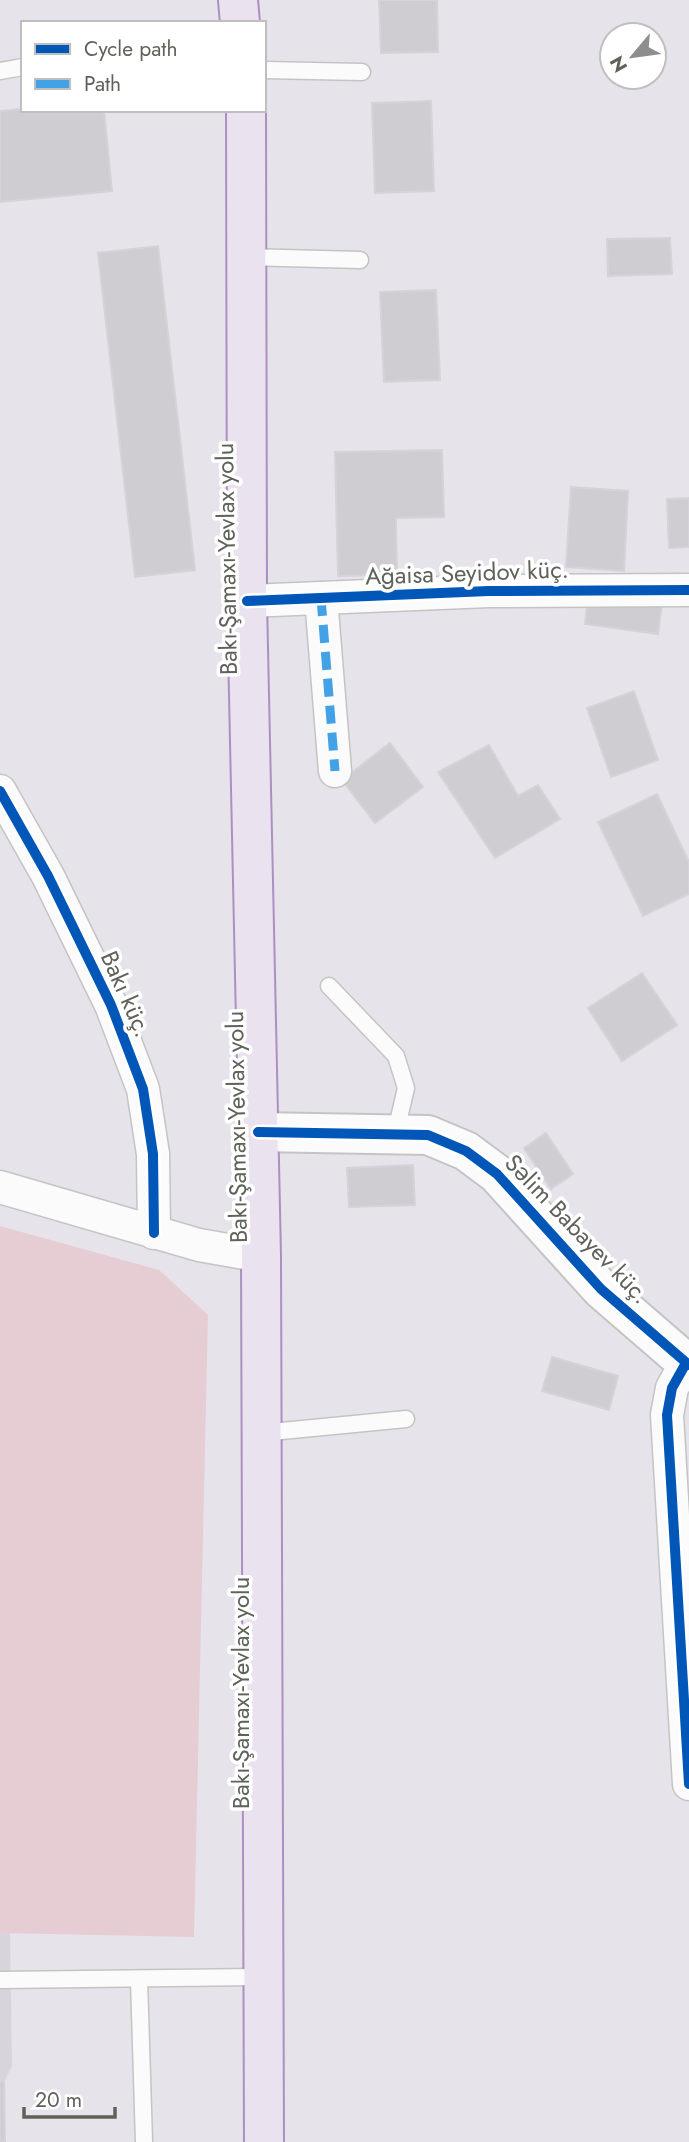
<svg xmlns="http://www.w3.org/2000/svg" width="689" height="2142" viewBox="0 0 689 2142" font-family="Jost,sans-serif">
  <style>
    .industrial { fill: #d8d4db }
    .green { fill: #e6cdd3 }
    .building { fill: #cfcdd2; stroke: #d6d2da; stroke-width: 2 }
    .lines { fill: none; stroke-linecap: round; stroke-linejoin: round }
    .service-casing { stroke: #c4c4c4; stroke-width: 19 }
    .minor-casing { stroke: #c4c4c4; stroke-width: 35 }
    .tertiary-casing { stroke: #c4c4c4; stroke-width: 42 }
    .trunk-casing { stroke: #ac90c1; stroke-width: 42 }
    .service { stroke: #fbfbfc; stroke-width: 16 }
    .minor { stroke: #fbfbfc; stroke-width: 32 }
    .tertiary { stroke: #fbfbfc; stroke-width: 38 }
    .trunk { stroke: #ebe2f0; stroke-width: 38 }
    .quiet { stroke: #42a2e5; stroke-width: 9; stroke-dasharray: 18 9; stroke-linecap: butt }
    .cycleway-casing { stroke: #fff; stroke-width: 15 }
    .cycleway { stroke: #0057b8; stroke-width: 10 }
    .labels { text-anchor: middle; stroke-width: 7; stroke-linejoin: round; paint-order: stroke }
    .street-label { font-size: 24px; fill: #5e6259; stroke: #fff }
  </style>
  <rect width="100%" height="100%" fill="#e7e3ea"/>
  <polygon class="industrial" points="0,1933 10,1933 12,2066 4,2082 0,2082"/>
  <polygon class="green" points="0,1226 159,1270 208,1315 194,1937 0,1933"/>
  <g class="building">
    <polygon points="379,0 437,0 438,52 381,53"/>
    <polygon points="431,101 434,191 375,193 372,103"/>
    <polygon points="23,109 104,110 112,191 0,202 0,111"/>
    <polygon points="670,238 672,274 608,276 607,239"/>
    <polygon points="158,246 195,570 135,577 98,253"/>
    <polygon points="436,290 440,380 384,382 380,292"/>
    <polygon points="442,450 444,517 396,518 397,575 338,576 335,452"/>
    <polygon points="571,487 628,491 624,571 566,567"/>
    <polygon points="689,498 689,547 669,548 667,499"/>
    <polygon points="588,595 662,604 658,634 585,624"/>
    <polygon points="634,691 658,760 611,777 587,708"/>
    <polygon points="390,743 423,787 375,823 342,780"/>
    <polygon points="489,745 518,796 538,785 560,819 495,858 438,772"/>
    <polygon points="657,794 689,862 689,894 643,916 598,822"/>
    <polygon points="642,973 677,1025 622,1061 588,1008"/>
    <polygon points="546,1133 573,1174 551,1189 524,1148"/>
    <polygon points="413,1165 415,1205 349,1207 347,1168"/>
    <polygon points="552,1357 618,1376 609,1410 542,1391"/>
    <polygon points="0,2082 4,2082 5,2142 0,2142"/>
  </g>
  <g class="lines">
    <g class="service-casing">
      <g id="service">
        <polyline points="264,70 362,72"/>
        <polyline points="0,71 23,67"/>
        <polyline points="246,257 360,260"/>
        <polyline points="329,986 396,1056 406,1088 395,1135"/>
        <polyline points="261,1433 406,1419"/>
        <polyline points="139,1979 144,2142"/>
        <polyline points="0,1980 264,1977"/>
      </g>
    </g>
    <g class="minor-casing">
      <g id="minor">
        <polyline points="321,598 335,771"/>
        <polyline points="247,601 489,591 689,590"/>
        <polyline points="0,791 48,876 111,1005 143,1089 153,1154 154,1233"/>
        <polyline points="0,1187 199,1245 261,1256"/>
        <polyline points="686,1363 672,1388 667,1415 689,1784"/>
      </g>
    </g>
    <g class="tertiary-casing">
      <polyline id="tertiary" points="258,1132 428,1135 466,1151 497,1174 601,1289 689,1365"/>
    </g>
    <g class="trunk-casing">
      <g id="trunk">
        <polyline points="238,0 240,23"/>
        <polyline points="246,110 247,601 261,1256 264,2142"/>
      </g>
    </g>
    <use href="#service" class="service"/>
    <use href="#minor" class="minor"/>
    <use href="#tertiary" class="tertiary"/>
    <use href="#trunk" class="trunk"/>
    <polyline class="quiet" points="321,598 335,771"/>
    <g class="cycleway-casing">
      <g id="cycleway">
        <polyline points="247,601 489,591 689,590"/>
        <polyline points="0,791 48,876 111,1005 143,1089 153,1154 154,1233"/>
        <polyline points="258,1132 428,1135 466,1151 497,1174 601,1289 689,1365"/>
        <polyline points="686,1363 672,1388 667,1415 689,1784"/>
      </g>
    </g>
    <use href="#cycleway" class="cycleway"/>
  </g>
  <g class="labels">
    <g class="street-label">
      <text transform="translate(227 559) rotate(-91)" y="8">Bakı-Şamaxı-Yevlax yolu</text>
      <text transform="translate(467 573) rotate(-2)" y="8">Ağaisa Seyidov küç.</text>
      <text transform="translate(126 994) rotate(66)" y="8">Bakı küç.</text>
      <text transform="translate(237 1127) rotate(-91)" y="8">Bakı-Şamaxı-Yevlax yolu</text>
      <text transform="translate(577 1229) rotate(46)" y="8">Səlim Babayev küç.</text>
      <text transform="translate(241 1693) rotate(-90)" y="8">Bakı-Şamaxı-Yevlax yolu</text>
    </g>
  </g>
  <rect x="21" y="21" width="245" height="91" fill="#ffffff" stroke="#bfc0bd" stroke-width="2"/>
  <rect x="35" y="44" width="35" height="10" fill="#0057b8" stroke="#bfc0bd" stroke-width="2"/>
  <text x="84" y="56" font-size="21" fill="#5e6259">Cycle path</text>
  <rect x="35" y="79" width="35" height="10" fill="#42a2e5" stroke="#bfc0bd" stroke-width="2"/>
  <text x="84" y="91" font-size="21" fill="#5e6259">Path</text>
  <g transform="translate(633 56) rotate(241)"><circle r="33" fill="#ffffff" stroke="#bfc0bd" stroke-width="2"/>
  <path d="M0-5L12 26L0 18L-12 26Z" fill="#8e8f8c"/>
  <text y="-10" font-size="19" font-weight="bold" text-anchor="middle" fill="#5e6259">N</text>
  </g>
  <path d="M24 2107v10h91v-10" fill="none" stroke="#5e6259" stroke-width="3.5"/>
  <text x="35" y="2107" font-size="21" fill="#5e6259" stroke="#ffffff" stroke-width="5" paint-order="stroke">20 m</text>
</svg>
